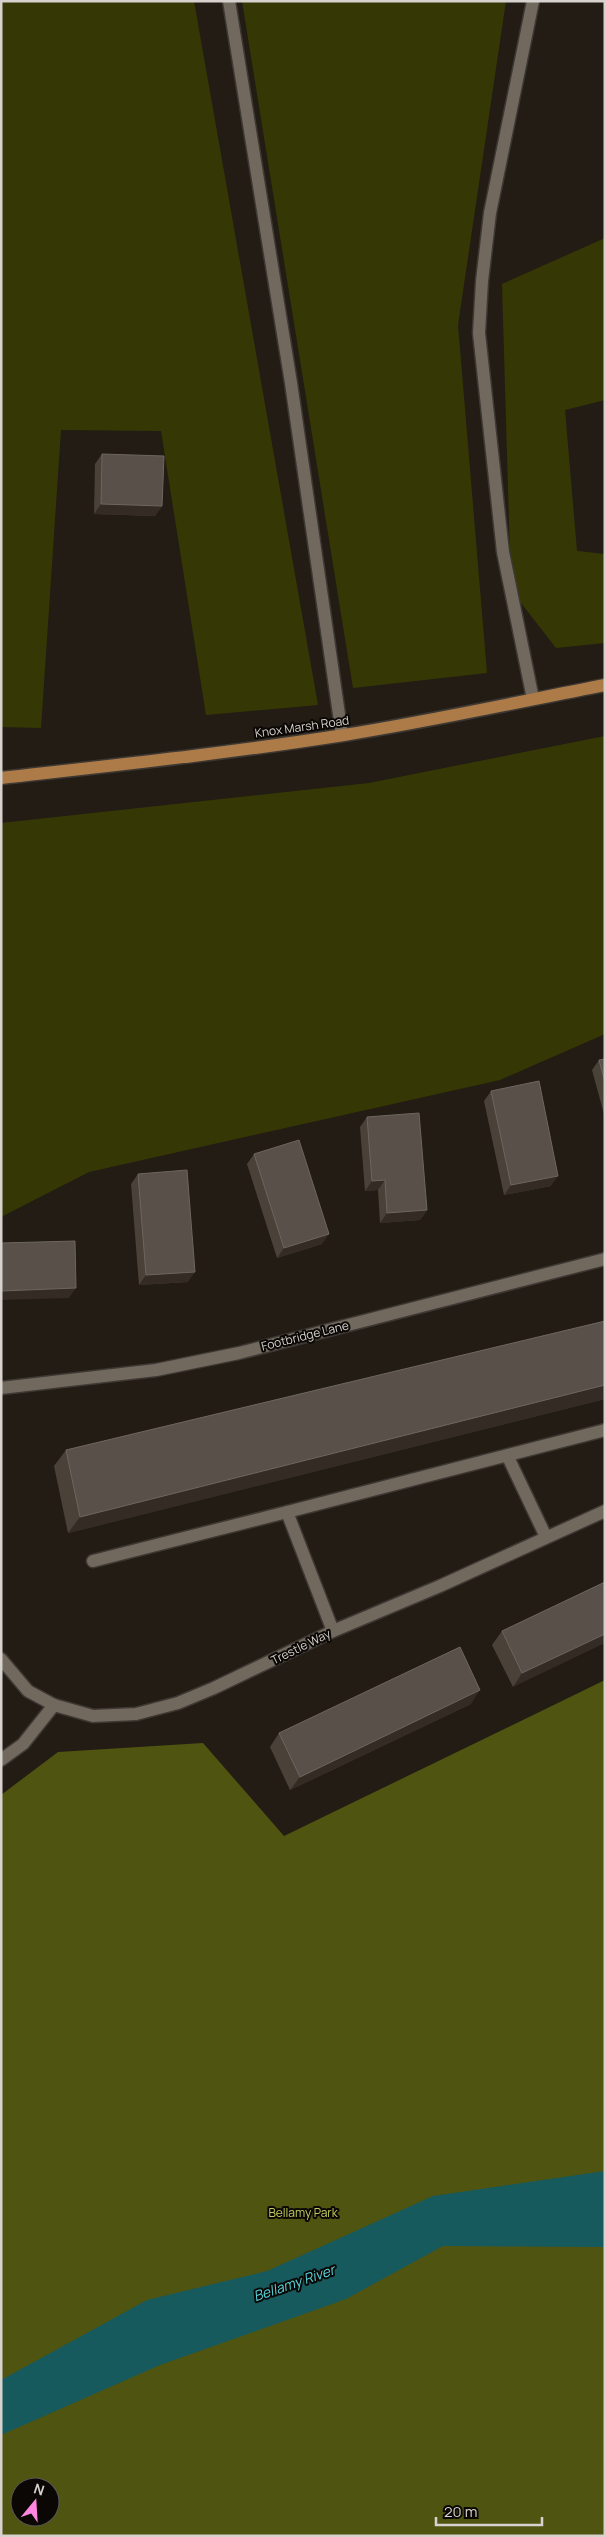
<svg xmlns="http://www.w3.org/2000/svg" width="606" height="2537" viewBox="0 0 606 2537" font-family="Manrope,sans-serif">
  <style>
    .green { fill: #353805 }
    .forest { fill: #4f5410; fill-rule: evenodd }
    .water { fill: #175a5e }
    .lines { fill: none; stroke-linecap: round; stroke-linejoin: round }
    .minor-casing { stroke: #3d3833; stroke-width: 15 }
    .major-casing { stroke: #3d3833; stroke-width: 15 }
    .minor { stroke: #71685e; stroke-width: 12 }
    .major { stroke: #ac7b47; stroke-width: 12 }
    .wall { fill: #4a4239 }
    .shaded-wall { fill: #342c24 }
    .building { fill: #595149; stroke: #6d665e }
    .labels { text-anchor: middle; stroke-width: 4; stroke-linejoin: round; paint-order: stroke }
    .street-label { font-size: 12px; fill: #d7d2cd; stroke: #0a0705 }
    .park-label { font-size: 12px; fill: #c4cd5b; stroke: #0a0705 }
    .water-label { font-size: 14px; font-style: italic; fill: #57d5dd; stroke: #0a0705 }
  </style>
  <rect width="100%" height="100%" fill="#231c14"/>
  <g class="green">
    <polygon points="1,1 194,1 318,705 206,715 161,431 61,430 41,728 1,727"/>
    <polygon points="242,1 506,1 458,325 487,673 353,688"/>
    <polygon points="605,238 605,400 565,410 577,551 605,554 605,643 556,648 511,590 502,284"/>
    <polygon points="605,736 605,1034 500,1080 89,1172 1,1217 1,823 369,783"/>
  </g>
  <path class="forest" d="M605,1680V2536H1V1795L58,1752L203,1743L284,1836ZM20,2487H50V2517H20Z"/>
  <polygon class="water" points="605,2171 605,2247 443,2246 346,2299 160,2365 1,2435 1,2380 147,2300 267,2271 433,2196"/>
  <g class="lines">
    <g class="minor-casing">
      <g id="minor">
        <polyline points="229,1 291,383 342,735"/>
        <polyline points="533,699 503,552 479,333 482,281 490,213 533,1"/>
        <polyline points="1,1388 156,1370 239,1353 605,1259"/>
        <polyline points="508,1457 546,1537"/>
        <polyline points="93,1561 287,1512"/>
        <polyline points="333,1631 287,1512 605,1430"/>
        <polyline points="1,1659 28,1691 54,1705 93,1716 136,1714 178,1703 214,1688 333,1631 440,1586 605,1511"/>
        <polyline points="1,1760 23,1744 54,1705"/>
      </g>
    </g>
    <g class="major-casing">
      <path id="major" d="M1,778C116,765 230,753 344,735C431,721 518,702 605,685"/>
    </g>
    <use href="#minor" class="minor"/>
    <use href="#major" class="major"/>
  </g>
  <g class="wall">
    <polygon points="102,454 162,506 155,516 94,514 95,464"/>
    <polygon points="605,1059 605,1118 592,1070 599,1060"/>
    <polygon points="491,1091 551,1186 504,1195 484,1101"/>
    <polygon points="367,1117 427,1210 420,1220 380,1223 378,1190 365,1191 360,1127"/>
    <polygon points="254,1154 322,1244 277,1258 247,1164"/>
    <polygon points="138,1174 188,1282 139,1285 131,1184"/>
    <polygon points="605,1321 605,1399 68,1533 54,1466 66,1450"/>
    <polygon points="605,1582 513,1687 492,1645 502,1631"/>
    <polygon points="471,1704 290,1790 270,1747 279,1733"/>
  </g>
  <g class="shaded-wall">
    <polygon points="101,504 162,506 155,516 94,514"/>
    <polygon points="558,1176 551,1186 504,1195 511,1185"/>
    <polygon points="385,1180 378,1190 365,1191 372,1181"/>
    <polygon points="427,1210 420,1220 380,1223 387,1213"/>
    <polygon points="329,1234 322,1244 277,1258 284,1248"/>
    <polygon points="195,1272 188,1282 139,1285 146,1275"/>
    <polygon points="76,1288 69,1298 1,1300 1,1291"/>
    <polygon points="605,1385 605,1399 68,1533 80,1517"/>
    <polygon points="605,1634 605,1643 513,1687 522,1673"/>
    <polygon points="480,1690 471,1704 290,1790 300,1777"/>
  </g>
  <g class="building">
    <polygon points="102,454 164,456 162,506 101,504"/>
    <polygon points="605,1059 605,1082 599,1060"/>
    <polygon points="539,1081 558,1176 511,1185 491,1091"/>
    <polygon points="419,1113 427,1210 387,1213 385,1180 372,1181 367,1117"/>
    <polygon points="299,1140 329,1234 284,1248 254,1154"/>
    <polygon points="187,1170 195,1272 146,1275 138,1174"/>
    <polygon points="75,1241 76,1288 1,1291 1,1243"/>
    <polygon points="605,1321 605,1385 80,1517 66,1450"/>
    <polygon points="605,1582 605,1634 522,1673 502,1631"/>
    <polygon points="460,1647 480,1690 300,1777 279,1733"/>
  </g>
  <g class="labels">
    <g class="street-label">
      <text transform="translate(302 727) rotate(-8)" y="4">Knox Marsh Road</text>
      <text transform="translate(305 1336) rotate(-14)" y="4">Footbridge Lane</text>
      <text transform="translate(301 1647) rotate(-26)" y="4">Trestle Way</text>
    </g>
    <g class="park-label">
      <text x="303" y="2217">Bellamy Park</text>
    </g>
    <g class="water-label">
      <text transform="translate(294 2283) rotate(-19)" y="5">Bellamy River</text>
    </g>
  </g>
  <rect width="606" height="2537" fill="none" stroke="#d7d2cd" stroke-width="5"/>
  <g transform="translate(35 2502) rotate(18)"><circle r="24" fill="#0a0705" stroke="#5c5855"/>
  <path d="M0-4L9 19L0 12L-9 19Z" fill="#fe85e0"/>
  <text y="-8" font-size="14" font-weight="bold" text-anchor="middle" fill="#d7d2cd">N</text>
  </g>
  <path d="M436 2517v8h106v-8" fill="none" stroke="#d7d2cd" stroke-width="2.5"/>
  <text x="444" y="2517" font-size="15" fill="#d7d2cd" stroke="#0a0705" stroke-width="4" paint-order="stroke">20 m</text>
</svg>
